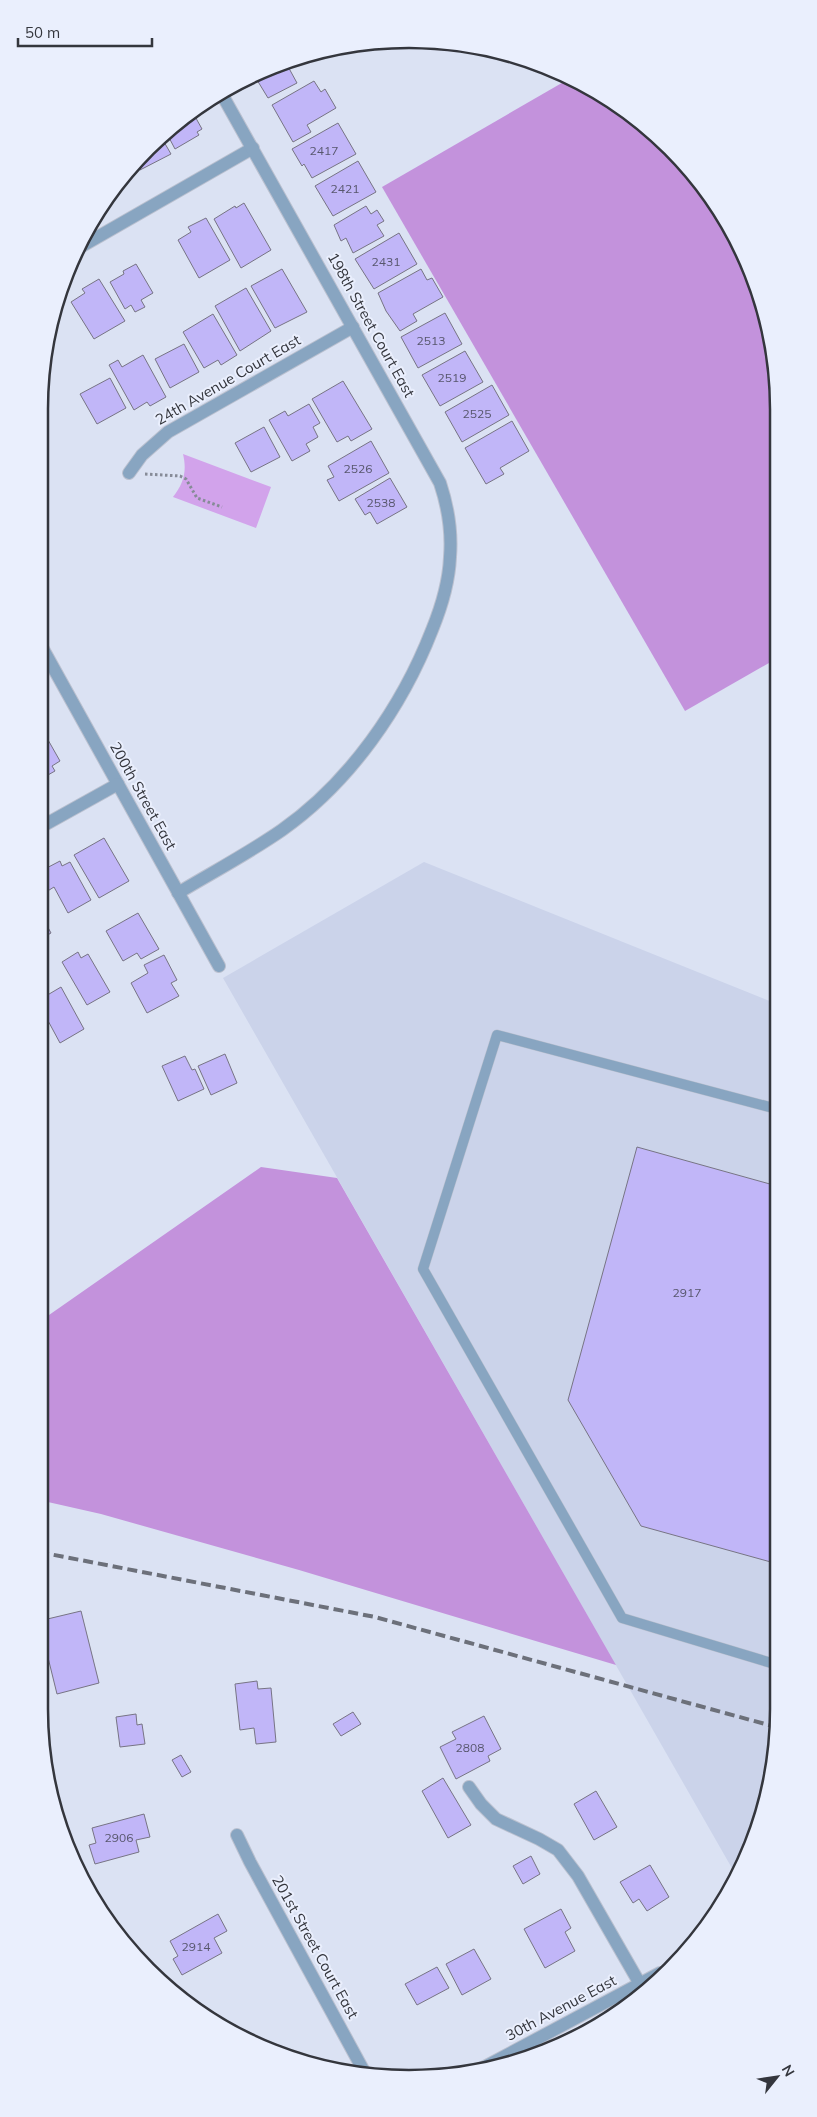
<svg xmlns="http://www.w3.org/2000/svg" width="817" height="2117" viewBox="0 0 817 2117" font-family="Mulish,sans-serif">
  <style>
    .built { fill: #cbd3ea }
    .green { fill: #d2a3eb }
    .forest { fill: #c392dc }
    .building { fill: #c1b6f8; stroke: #777484 }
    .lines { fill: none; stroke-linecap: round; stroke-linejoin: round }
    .service-casing { stroke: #bac0cf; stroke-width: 11 }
    .minor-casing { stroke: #bac0cf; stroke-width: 14 }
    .path { stroke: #868b97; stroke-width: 3; stroke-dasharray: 2.5 2.5; stroke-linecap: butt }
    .service { stroke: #88a5c1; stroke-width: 10 }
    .minor { stroke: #88a5c1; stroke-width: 12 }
    .rail { stroke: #6c707a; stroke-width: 4; stroke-dasharray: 10 5; stroke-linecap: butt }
    .labels { text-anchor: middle; stroke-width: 4; stroke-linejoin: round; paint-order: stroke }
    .number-label { font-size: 12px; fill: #57566c }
    .street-label { font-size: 15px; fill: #34363d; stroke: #eaeffd }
    .rim { fill: none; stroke: #34363d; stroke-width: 2.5 }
  </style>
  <rect width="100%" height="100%" fill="#dbe2f3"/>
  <polygon class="built" points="424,862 777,1004 778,1708 766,1804 737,1877 223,978"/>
  <path class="green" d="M183,454L271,487L256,528L173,497C184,483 187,471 183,454Z"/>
  <g class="forest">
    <polygon points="567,80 614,101 687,165 740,245 775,360 776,659 685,711 382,187"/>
    <polygon points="261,1167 337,1178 616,1665 299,1570 101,1514 39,1500 39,1322"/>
  </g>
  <g class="building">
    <polygon points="285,61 297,83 268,98 254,75"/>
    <polygon points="314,81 321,92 325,89 336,108 307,125 311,132 293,142 272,105"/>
    <polygon points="192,111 202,129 197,132 199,135 175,149 165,130"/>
    <polygon points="338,123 356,154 312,178 304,164 302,166 292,149"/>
    <polygon points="160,135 171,154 140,170 135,162"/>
    <polygon points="358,161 376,192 333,216 315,186"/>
    <polygon points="131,167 134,173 114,185 115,183"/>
    <polygon points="244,203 271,250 241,268 214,219 235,206 236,208"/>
    <polygon points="366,206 371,214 377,210 384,221 377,225 384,236 353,253 346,238 341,241 334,225"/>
    <polygon points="206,218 230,260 199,278 178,240 191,232 188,227"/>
    <polygon points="399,233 417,264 374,289 355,259"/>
    <polygon points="136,264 153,293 141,300 145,307 135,312 131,305 125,309 110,282 124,274 123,271"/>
    <polygon points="282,269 307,312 275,328 251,286"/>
    <polygon points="421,269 427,280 432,278 443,297 413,314 417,321 400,331 386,311 378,293"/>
    <polygon points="99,279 125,321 94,339 71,302 85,293 82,289"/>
    <polygon points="246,288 271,331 240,351 215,306"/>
    <polygon points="445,313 462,344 418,368 401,337"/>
    <polygon points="213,314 237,355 221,365 218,360 204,368 183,332"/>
    <polygon points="184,344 199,372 170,388 155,359"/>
    <polygon points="465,351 483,382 440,406 422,375"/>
    <polygon points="143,355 166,397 150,406 147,402 134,410 109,365 118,360 122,367"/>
    <polygon points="110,378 126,408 97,424 80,394"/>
    <polygon points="343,381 372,429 351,441 348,436 337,442 312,399"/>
    <polygon points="492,385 509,415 462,442 445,412"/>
    <polygon points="309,404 320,423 313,427 318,437 306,444 310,451 292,461 269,420 285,411 288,416"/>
    <polygon points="512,421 529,451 500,468 504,474 486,484 465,448"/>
    <polygon points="264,427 280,457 251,472 235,443"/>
    <polygon points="371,441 389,473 339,501 327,480 334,477 328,466"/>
    <polygon points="390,478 407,507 377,524 370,512 365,515 355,499"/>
    <polygon points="39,724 60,761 52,766 55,771 39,780"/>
    <polygon points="104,838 129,881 99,898 74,855"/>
    <polygon points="60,861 62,866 70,862 91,900 68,913 54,887 46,892 39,879 39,872"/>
    <polygon points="39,911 51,933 39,940"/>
    <polygon points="138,913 159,949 141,959 137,953 123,961 106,931"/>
    <polygon points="78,952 81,958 88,954 110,992 87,1005 62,962"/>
    <polygon points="164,955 177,980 171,983 179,996 147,1013 131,983 148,973 144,965"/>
    <polygon points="61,987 84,1029 60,1043 46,1017 40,1021 39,1020 39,1000"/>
    <polygon points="39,1039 48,1056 39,1062"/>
    <polygon points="225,1054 237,1083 211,1095 198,1066"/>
    <polygon points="185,1056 192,1070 195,1069 204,1089 178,1101 162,1066"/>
    <polygon points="637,1147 777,1186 778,1564 641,1526 568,1400"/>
    <polygon points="81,1611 99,1683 57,1694 39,1621"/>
    <polygon points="257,1681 258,1689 271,1688 276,1742 256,1744 254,1728 240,1730 235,1684"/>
    <polygon points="353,1712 361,1724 341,1736 333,1724"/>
    <polygon points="136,1714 137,1725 142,1724 145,1744 120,1747 116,1717"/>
    <polygon points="484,1716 501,1749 488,1756 490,1761 456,1779 440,1747 456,1739 452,1732"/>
    <polygon points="181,1755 191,1772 182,1777 172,1760"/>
    <polygon points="443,1778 471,1825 448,1838 422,1791"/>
    <polygon points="596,1791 617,1827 594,1840 574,1804"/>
    <polygon points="144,1814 150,1837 136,1840 139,1852 95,1864 89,1845 96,1843 92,1828"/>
    <polygon points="531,1856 540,1874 523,1884 513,1866"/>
    <polygon points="650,1865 669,1897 647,1911 639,1899 633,1903 620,1882"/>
    <polygon points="561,1909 571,1928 565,1932 575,1951 545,1968 524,1929"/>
    <polygon points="218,1914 227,1931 214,1938 222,1953 182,1975 173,1959 178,1956 170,1941"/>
    <polygon points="474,1949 491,1979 462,1995 446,1964"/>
    <polygon points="437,1967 449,1988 417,2005 405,1984"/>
  </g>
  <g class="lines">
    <g class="service-casing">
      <polyline id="service" points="777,1109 497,1035 423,1269 622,1618 778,1665"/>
    </g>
    <g class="minor-casing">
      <g id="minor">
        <polyline points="75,250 253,148"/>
        <polyline points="129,473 142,455 168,432 353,327"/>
        <polyline points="39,642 219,966"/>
        <polyline points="39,828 118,784"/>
        <path d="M178,893C213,872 249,853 282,830C350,782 402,707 432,630C441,608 449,582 450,557C452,532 448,507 440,483L220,91"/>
        <polyline points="469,1787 481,1804 496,1819 539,1839 558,1850 578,1876 640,1984"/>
        <polyline points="237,1835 250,1862 366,2075"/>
        <polyline points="477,2071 660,1973"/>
      </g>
    </g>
    <polyline class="path" points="145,474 180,476 186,479 197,498 222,507"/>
    <use href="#service" class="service"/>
    <use href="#minor" class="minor"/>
    <polyline class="rail" points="39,1552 375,1617 776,1727"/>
  </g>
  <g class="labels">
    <g class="number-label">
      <text x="324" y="155">2417</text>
      <text x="345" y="193">2421</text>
      <text x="386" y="266">2431</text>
      <text x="431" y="345">2513</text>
      <text x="452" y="382">2519</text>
      <text x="477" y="418">2525</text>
      <text x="358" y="473">2526</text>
      <text x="381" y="507">2538</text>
      <text x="687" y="1297">2917</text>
      <text x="470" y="1752">2808</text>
      <text x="119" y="1842">2906</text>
      <text x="196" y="1951">2914</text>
    </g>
    <g class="street-label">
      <text transform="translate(371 325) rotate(61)" y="5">198th Street Court East</text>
      <text transform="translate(228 380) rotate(-30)" y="5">24th Avenue Court East</text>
      <text transform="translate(143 796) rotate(61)" y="5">200th Street East</text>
      <text transform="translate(315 1947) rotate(61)" y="5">201st Street Court East</text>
      <text transform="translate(561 2008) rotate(-28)" y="5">30th Avenue East</text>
    </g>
  </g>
  <path d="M0 0H817V2117H0ZM409 48H409A361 361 0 0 1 770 409V1709A361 361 0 0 1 409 2070H409A361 361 0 0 1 48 1709V409A361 361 0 0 1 409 48Z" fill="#eaeffd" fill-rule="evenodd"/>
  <path class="rim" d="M409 48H409A361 361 0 0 1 770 409V1709A361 361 0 0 1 409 2070H409A361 361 0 0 1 48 1709V409A361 361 0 0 1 409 48Z"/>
  <g transform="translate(777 2077) rotate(60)" stroke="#eaeffd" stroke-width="4" paint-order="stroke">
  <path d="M0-4L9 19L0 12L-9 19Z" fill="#34363d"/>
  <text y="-8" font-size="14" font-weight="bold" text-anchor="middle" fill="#34363d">N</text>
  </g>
  <path d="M18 38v8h134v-8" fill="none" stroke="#34363d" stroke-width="2.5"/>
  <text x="25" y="38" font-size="15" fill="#34363d" stroke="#eaeffd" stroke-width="4" paint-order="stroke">50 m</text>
</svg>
